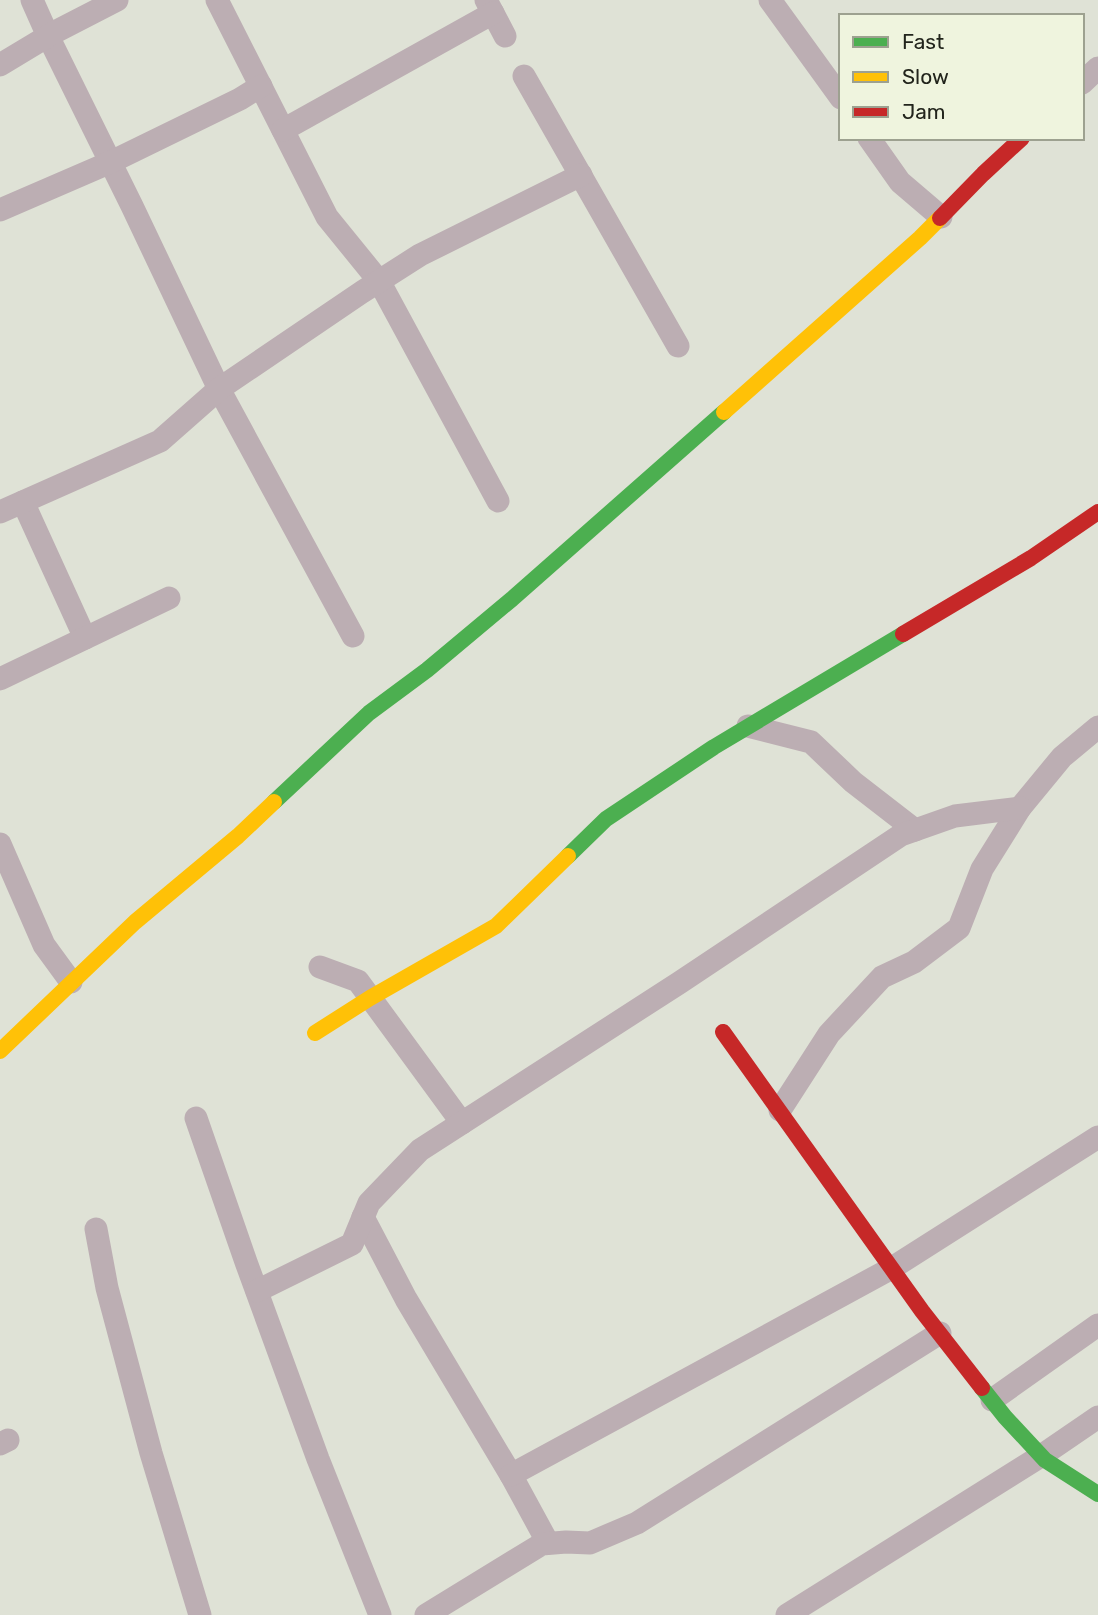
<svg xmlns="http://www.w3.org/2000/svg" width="1098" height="1615" viewBox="0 0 1098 1615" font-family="Rubik,sans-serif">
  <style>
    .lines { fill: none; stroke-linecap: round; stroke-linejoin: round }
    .street { stroke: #bcaeb3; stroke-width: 23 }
    .fast { stroke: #4caf50; stroke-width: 16 }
    .slow { stroke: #ffc107; stroke-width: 16 }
    .jam { stroke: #c62828; stroke-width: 16 }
  </style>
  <rect width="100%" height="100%" fill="#dfe2d6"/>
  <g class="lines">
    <g class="street">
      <polyline points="32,0 48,36 132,206 219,389 353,636"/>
      <polyline points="217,0 327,217 379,281 498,501"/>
      <polyline points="486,0 505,36"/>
      <polyline points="770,0 841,98"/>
      <polyline points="0,65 53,33 117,0"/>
      <polyline points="524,76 678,346"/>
      <polyline points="1082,83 1098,68"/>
      <polyline points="283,130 493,13"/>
      <polyline points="869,138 900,182 941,217"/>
      <polyline points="0,210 111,162 240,99 261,86"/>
      <polyline points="23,502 85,638"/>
      <polyline points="0,512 160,441 219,389 362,292 420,255 581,175"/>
      <polyline points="0,679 169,598"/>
      <polyline points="748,726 811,742 853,782 915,830"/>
      <polyline points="0,844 44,945 71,982"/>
      <polyline points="320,967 358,981 462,1123"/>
      <polyline points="780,1110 829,1034 882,977 914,962 959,928 982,869 1020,808 1062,757 1098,727"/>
      <polyline points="196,1118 246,1262 318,1459 380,1615"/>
      <polyline points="363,1217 406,1299 511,1475 548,1543"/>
      <polyline points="96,1229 107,1288 151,1453 200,1615"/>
      <polyline points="257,1291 352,1244 369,1203 420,1150 679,983 901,835 955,816 1020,808"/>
      <polyline points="992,1400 1098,1325"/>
      <polyline points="0,1444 8,1440"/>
      <polyline points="511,1475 892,1268 1098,1137"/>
      <polyline points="426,1615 542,1544 566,1542 590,1543 637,1523 940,1333"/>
      <polyline points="787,1615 1041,1456 1098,1417"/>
    </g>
    <g class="fast">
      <polyline points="274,802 369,713 427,670 512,599 724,412"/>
      <polyline points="568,856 606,819 714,747 903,634"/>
      <polyline points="982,1388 1005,1417 1045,1460 1098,1494"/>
    </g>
    <g class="slow">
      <polyline points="724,412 920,238 940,218"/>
      <polyline points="315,1033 370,998 496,926 568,856"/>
      <polyline points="0,1051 135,922 238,836 274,802"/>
    </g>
    <g class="jam">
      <polyline points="940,218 983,174 1022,138"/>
      <polyline points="903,634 1031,558 1098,512"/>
      <polyline points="723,1032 922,1311 982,1388"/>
    </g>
  </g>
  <rect x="839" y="14" width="245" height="126" fill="#eff4de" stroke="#9da190" stroke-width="2"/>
  <rect x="853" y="37" width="35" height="10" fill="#4caf50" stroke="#9da190" stroke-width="2"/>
  <text x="902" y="49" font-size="21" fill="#22241c">Fast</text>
  <rect x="853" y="72" width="35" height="10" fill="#ffc107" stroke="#9da190" stroke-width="2"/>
  <text x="902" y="84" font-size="21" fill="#22241c">Slow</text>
  <rect x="853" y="107" width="35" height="10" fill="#c62828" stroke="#9da190" stroke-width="2"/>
  <text x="902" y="119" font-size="21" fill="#22241c">Jam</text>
</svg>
